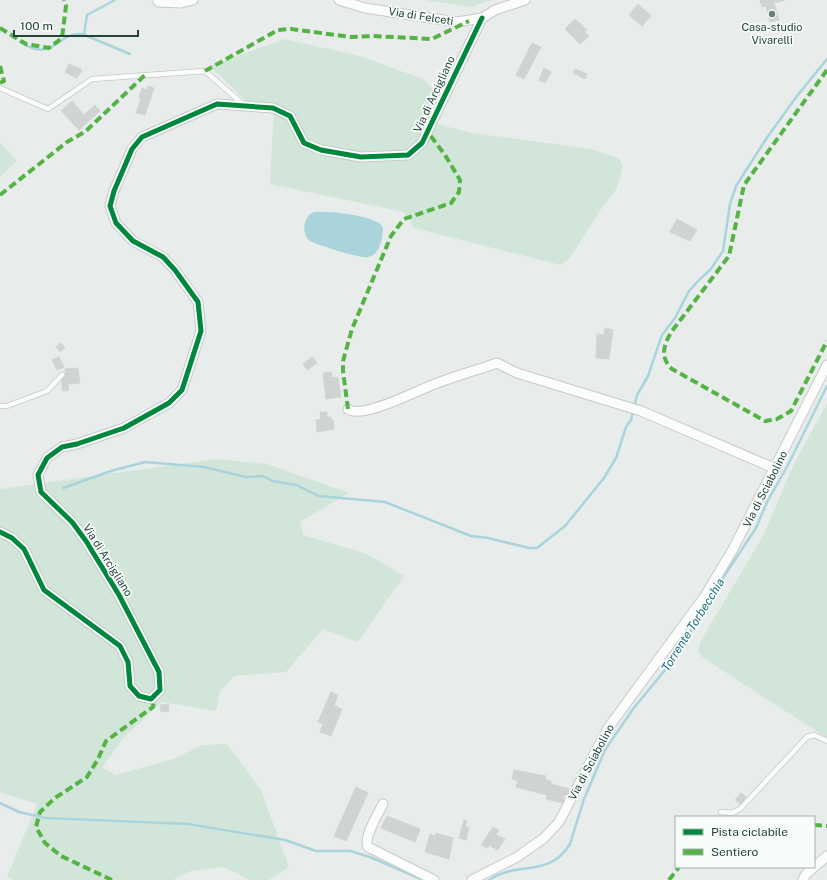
<svg xmlns="http://www.w3.org/2000/svg" width="827" height="880" viewBox="0 0 827 880" font-family="'Public Sans',sans-serif">
  <style>
    .green { fill: #d1e6d8 }
    .water { fill: #a9d4db }
    .lines { fill: none; stroke-linecap: round; stroke-linejoin: round }
    .stream { stroke: #a9d4db; stroke-width: 2.5 }
    .building { fill: #cfd4d2; stroke: #d1d6d4 }
    .lane-casing { stroke: #c5cac8; stroke-width: 6 }
    .street-casing { stroke: #c5cac8; stroke-width: 11 }
    .lane { stroke: #fcfcfc; stroke-width: 4.5 }
    .street { stroke: #fcfcfc; stroke-width: 9 }
    .quiet { stroke: #55b346; stroke-width: 4; stroke-dasharray: 8 4; stroke-linecap: butt }
    .cycleway-casing { stroke: #f7fbf9; stroke-width: 8 }
    .cycleway { stroke: #00873e; stroke-width: 5 }
    .poi-dot { fill: #697e78; stroke: #f7fbf9; stroke-width: 1.5 }
    .labels { text-anchor: middle; stroke-width: 3.5; stroke-linejoin: round; paint-order: stroke }
    .street-label { font-size: 11px; fill: #24423a; stroke: #f7fbf9 }
    .poi-label { font-size: 11px; fill: #24423a; stroke: #f7fbf9 }
    .water-label { font-size: 12px; font-style: italic; fill: #1c6f80; stroke: #f7fbf9 }
  </style>
  <rect width="100%" height="100%" fill="#e8edeb"/>
  <g class="green">
    <polygon points="425,0 491,0 471,7"/>
    <polygon points="284,39 360,56 423,79 438,94 426,121 472,133 591,149 618,158 623,165 617,188 599,212 570,258 561,265 414,228 404,212 270,184 274,104 248,103 210,66"/>
    <polygon points="0,142 17,161 0,177"/>
    <polygon points="827,403 827,738 702,657 698,652 700,642 763,536 793,466"/>
    <polygon points="216,459 267,464 349,493 300,522 303,535 367,554 404,576 358,642 323,629 286,672 234,676 220,692 216,711 162,702 124,737 102,768 116,775 173,759 203,745 227,744 261,790 289,867 269,880 250,880 224,867 191,871 173,880 14,880 7,877 37,804 0,792 0,489"/>
  </g>
  <path class="water" d="M314,212C326,211 379,215 383,228C383,238 380,255 368,257C361,259 318,245 310,241C301,234 303,216 314,212Z"/>
  <g class="lines">
    <g class="stream">
      <polyline points="84,35 87,15 115,0"/>
      <path d="M20,42C54,64 56,32 82,34L130,54"/>
      <polyline points="63,488 111,471 145,462 204,467 246,477 263,476 272,481 296,485 319,496 385,502 471,536 488,538 529,548 537,548 565,526 604,478 616,458 626,427 631,420 637,395 648,376 662,335 675,318 689,291 700,279 710,270 723,251 730,204 736,186 766,139 797,96 827,59"/>
      <polyline points="0,803 19,812 46,818 188,824 285,840 316,851 350,851 370,857 423,880"/>
      <path d="M489,880C519,860 548,879 570,844L584,799L605,750L633,709L675,658L715,590L756,528L767,502L788,465L827,386"/>
    </g>
  </g>
  <g class="building">
    <polygon points="760,0 785,0 774,3 779,20 770,22 766,6 762,7"/>
    <polygon points="638,4 651,16 642,26 629,15"/>
    <polygon points="575,19 587,30 584,32 589,36 580,44 565,29"/>
    <polygon points="532,43 541,47 524,79 516,75"/>
    <polygon points="69,64 82,70 77,78 65,72"/>
    <polygon points="544,68 551,72 545,83 539,80"/>
    <polygon points="575,69 587,74 585,79 573,73"/>
    <polygon points="148,86 154,88 145,115 136,113 141,98 139,97 142,88 147,90"/>
    <polygon points="72,101 84,115 95,105 100,111 79,130 61,111"/>
    <polygon points="677,219 697,230 690,241 670,232"/>
    <polygon points="605,328 613,330 609,359 596,358 597,334 604,335"/>
    <polygon points="61,343 65,348 60,352 56,347"/>
    <polygon points="59,357 64,367 57,370 52,360"/>
    <polygon points="312,357 317,363 307,370 303,364"/>
    <polygon points="78,368 80,383 68,384 69,390 63,391 61,378 66,377 65,369"/>
    <polygon points="331,372 332,378 338,377 341,397 326,399 323,373"/>
    <polygon points="320,412 327,412 327,417 331,417 331,420 333,420 334,429 317,432 316,420 321,419"/>
    <polygon points="331,692 338,695 334,705 342,709 331,736 320,732 323,724 318,722"/>
    <polygon points="168,704 169,711 161,712 160,705"/>
    <polygon points="514,770 546,776 546,780 551,781 551,784 570,789 568,796 564,795 563,803 546,799 547,795 516,787 518,781 512,779"/>
    <polygon points="356,787 368,793 346,841 334,836"/>
    <polygon points="741,793 747,798 741,805 735,800"/>
    <polygon points="387,816 420,829 415,842 381,828"/>
    <polygon points="464,820 467,821 465,826 469,828 466,840 459,838"/>
    <polygon points="493,827 499,830 496,835 505,839 498,850 489,845 488,848 481,845"/>
    <polygon points="436,833 453,838 449,859 425,852 430,834 435,836"/>
  </g>
  <g class="lines">
    <g class="lane-casing">
      <g id="lane">
        <polyline points="0,88 48,109 92,79 205,71 244,105"/>
        <polyline points="0,406 7,406 47,391 62,375"/>
        <polyline points="721,812 732,813 740,809 807,737 814,735 827,741"/>
      </g>
    </g>
    <g class="street-casing">
      <g id="street">
        <polyline points="157,0 159,2 181,3 193,0"/>
        <polyline points="339,0 365,8 457,22 482,18 495,10 525,0"/>
        <path d="M348,409C362,420 420,389 435,384C456,376 477,370 497,363L517,373L641,411L776,469"/>
        <polyline points="0,532 12,538 24,549 44,590 120,646 128,662 130,686 139,696 151,699 160,690 159,672 119,595 86,541 72,522 41,492 38,475 47,458 62,447 77,444 124,428 169,403 182,390 201,331 198,302 175,270 163,257 133,241 116,223 110,206 114,191 132,149 142,137 217,104 273,108 290,116 304,143 321,150 361,157 408,155 422,143 482,18"/>
        <path d="M383,804C378,814 363,838 368,847L434,880"/>
        <polyline points="472,880 517,857 544,838 559,822 608,728 705,596 733,549 827,365"/>
        <polyline points="803,880 806,874 827,856"/>
      </g>
    </g>
    <use href="#lane" class="lane"/>
    <use href="#street" class="street"/>
    <g class="quiet">
      <polyline points="0,28 26,44 49,48 62,38 66,6 64,0"/>
      <polyline points="0,66 4,81 0,83"/>
      <path d="M827,70L744,185L729,256L672,331C664,344 659,357 672,369L765,421L777,419L791,411L827,341"/>
      <polyline points="205,71 278,30 291,29 351,37 373,36 432,39 469,21"/>
      <polyline points="0,195 67,142 86,131 145,75"/>
      <polyline points="348,409 343,371 343,361 352,329 391,236 404,219 451,203 459,192 460,180 445,155 427,131"/>
      <polyline points="814,825 827,826"/>
      <polyline points="112,880 61,856 45,843 36,827 40,812 55,798 87,777 98,759 106,741 153,707 154,696"/>
      <polyline points="669,880 679,867"/>
    </g>
    <g class="cycleway-casing">
      <polyline id="cycleway" points="0,532 12,538 24,549 44,590 120,646 128,662 130,686 139,696 151,699 160,690 159,672 119,595 86,541 72,522 41,492 38,475 47,458 62,447 77,444 124,428 169,403 182,390 201,331 198,302 175,270 163,257 133,241 116,223 110,206 114,191 132,149 142,137 217,104 273,108 290,116 304,143 321,150 361,157 408,155 422,143 482,18"/>
    </g>
    <use href="#cycleway" class="cycleway"/>
  </g>
  <circle class="poi-dot" cx="772" cy="14" r="4"/>
  <g class="labels">
    <g class="street-label">
      <text transform="translate(421 16) rotate(9)" y="4">Via di Felceti</text>
      <text transform="translate(434 94) rotate(-65)" y="4">Via di Arcigliano</text>
      <text transform="translate(765 489) rotate(-63)" y="4">Via di Sciabolino</text>
      <text transform="translate(108 560) rotate(58)" y="4">Via di Arcigliano</text>
      <text transform="translate(591 762) rotate(-62)" y="4">Via di Sciabolino</text>
    </g>
    <g class="poi-label">
      <text x="772" y="31">Casa-studio<tspan x="772" dy="13">Vivarelli</tspan></text>
    </g>
    <g class="water-label">
      <text transform="translate(693 625) rotate(-58)" y="4">Torrente Torbecchia</text>
    </g>
  </g>
  <rect x="675" y="816" width="140" height="52" fill="#f7fbf9" stroke="#a3b1ad"/>
  <rect x="683" y="829" width="20" height="6" fill="#00873e" stroke="#a3b1ad"/>
  <text x="711" y="836" font-size="12" fill="#24423a">Pista ciclabile</text>
  <rect x="683" y="849" width="20" height="6" fill="#55b346" stroke="#a3b1ad"/>
  <text x="711" y="856" font-size="12" fill="#24423a">Sentiero</text>
  <path d="M14 30v6h124v-6" fill="none" stroke="#24423a" stroke-width="2"/>
  <text x="20" y="30" font-size="12" fill="#24423a" stroke="#f7fbf9" stroke-width="3" paint-order="stroke">100 m</text>
</svg>
